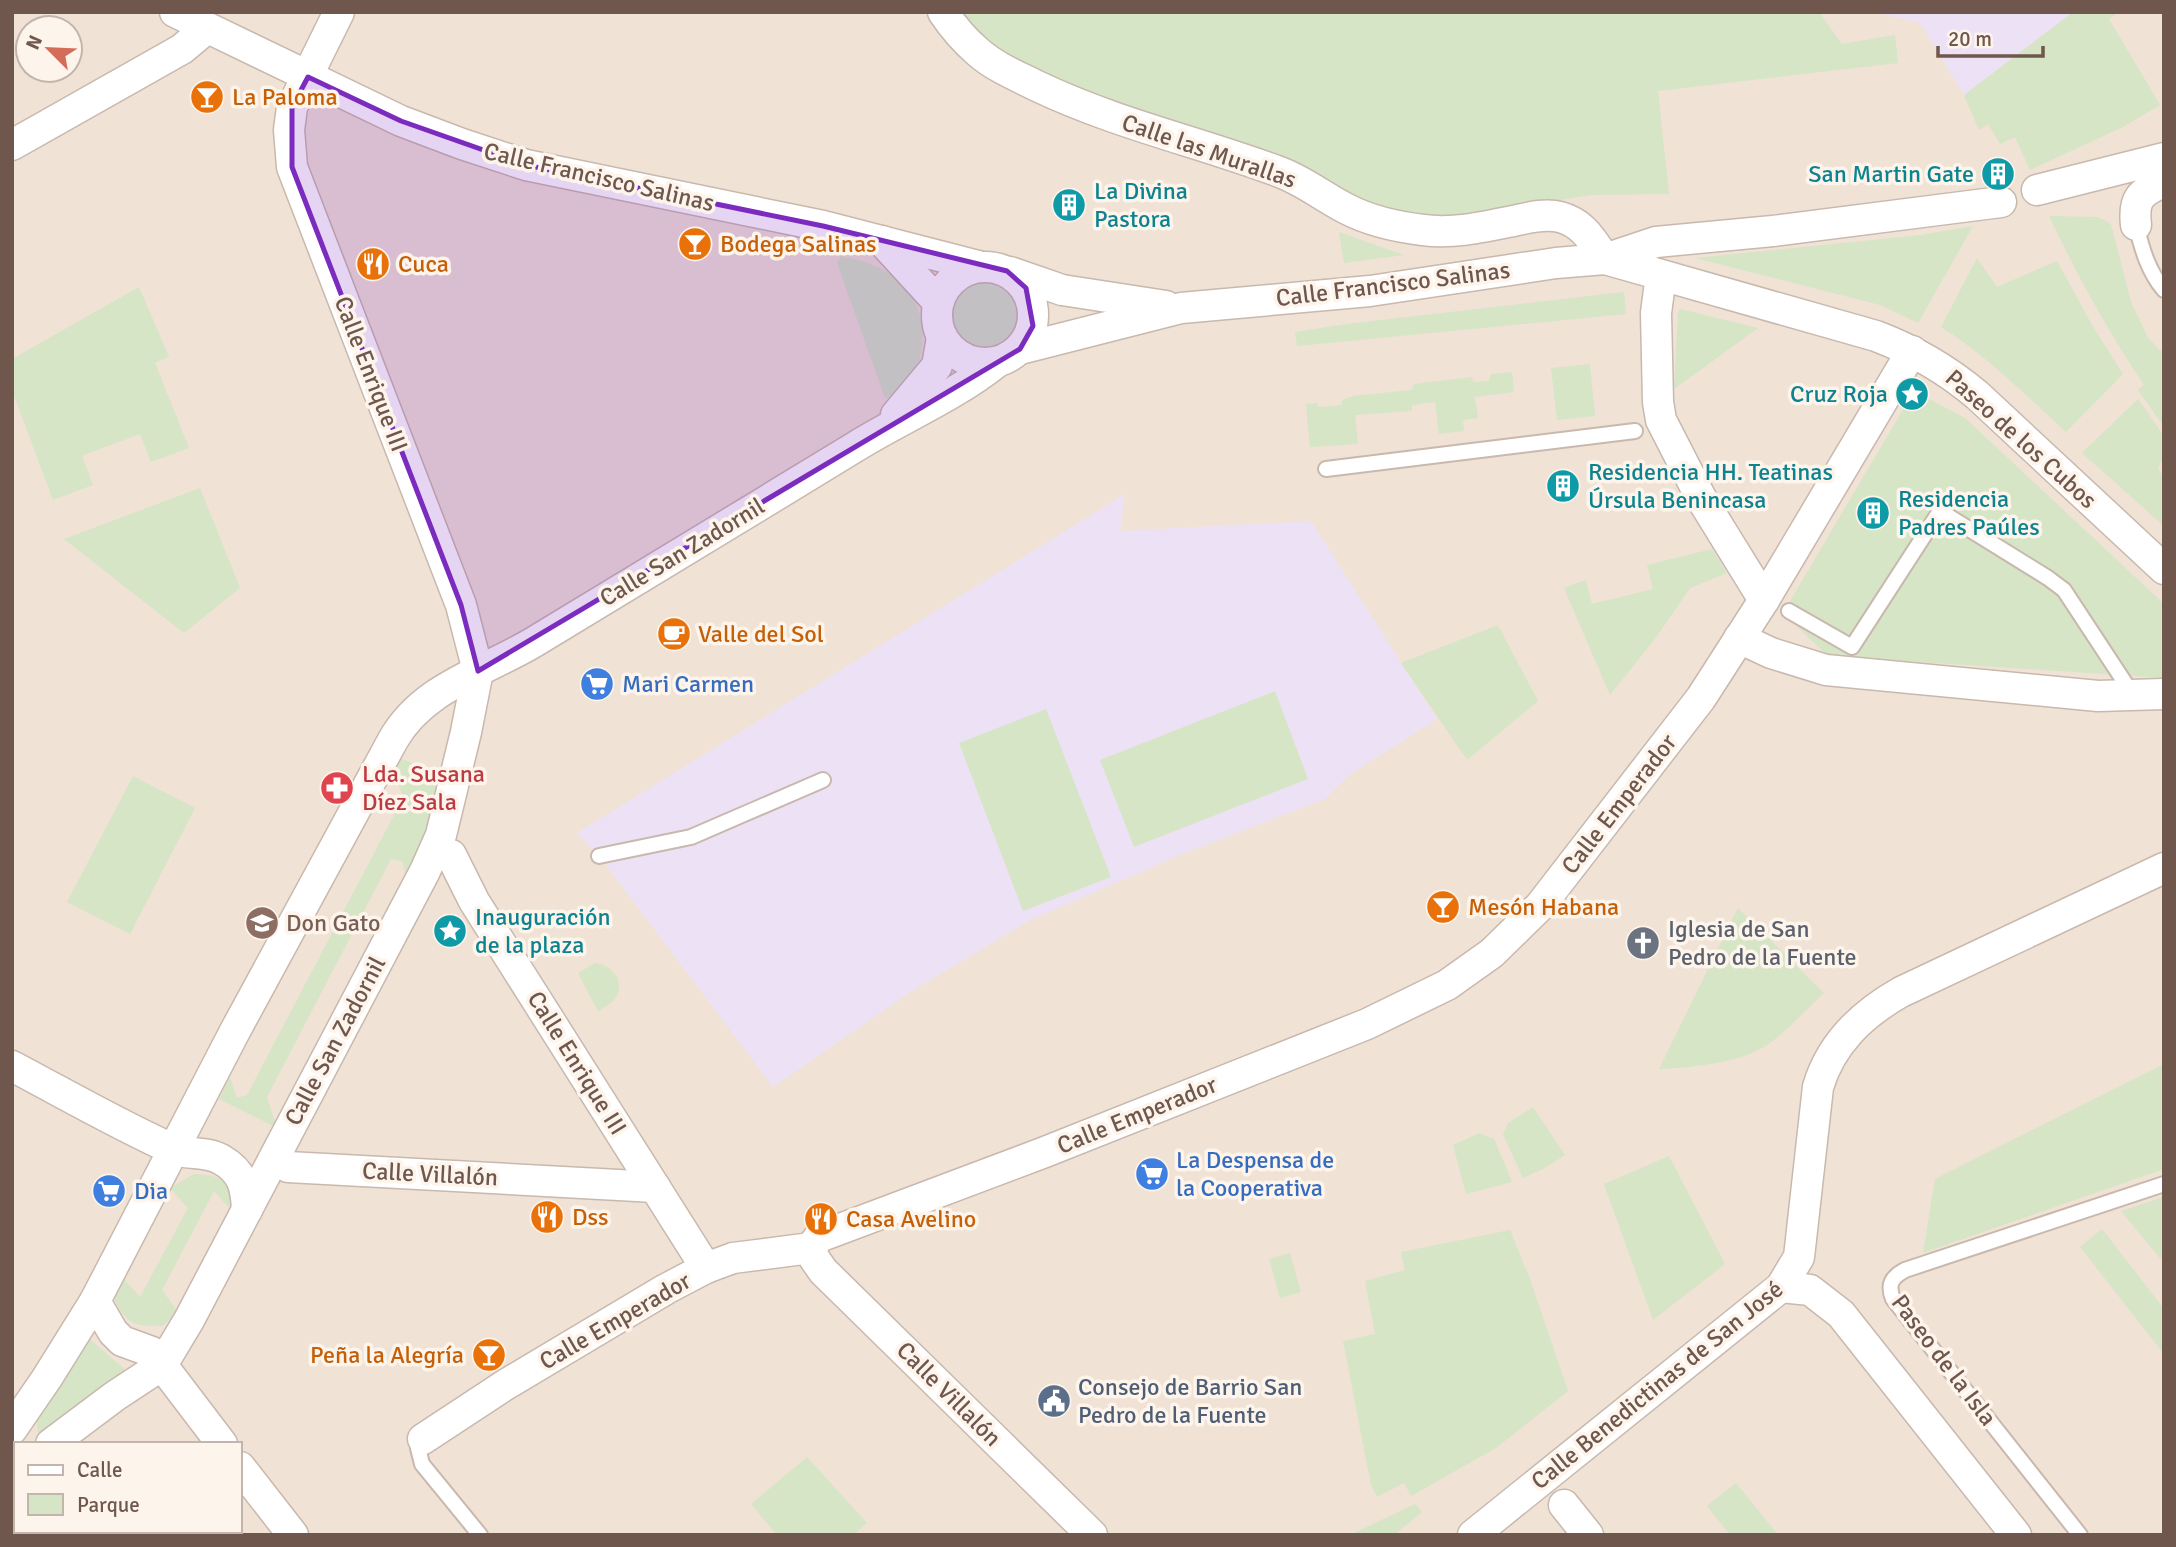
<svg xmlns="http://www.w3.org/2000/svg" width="2176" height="1547" viewBox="0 0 2176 1547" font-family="Signika,sans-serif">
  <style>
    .residential { fill: #f0e2d5; fill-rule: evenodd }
    .education { fill: #ede2f5 }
    .green { fill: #d5e5c6 }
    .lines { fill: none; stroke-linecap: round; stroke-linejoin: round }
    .lane-casing { stroke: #c9b8ad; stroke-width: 18 }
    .street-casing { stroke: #c9b8ad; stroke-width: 33 }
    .lane { stroke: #fff; stroke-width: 14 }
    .street { stroke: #fff; stroke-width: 30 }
    .marked { fill: #7b2cbf; fill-opacity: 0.2; stroke: #7b2cbf; stroke-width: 5; stroke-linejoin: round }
    .labels { text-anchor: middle; stroke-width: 7; stroke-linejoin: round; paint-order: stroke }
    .food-label { font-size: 24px; fill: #c56008; stroke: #fdf4eb; text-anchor: start }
    .street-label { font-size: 24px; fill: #6f574e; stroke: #fdf4eb }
    .culture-label { font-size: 24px; fill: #0d838f; stroke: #fdf4eb; text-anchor: start }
    .shop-label { font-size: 24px; fill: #366cbe; stroke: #fdf4eb; text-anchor: start }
    .health-label { font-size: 24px; fill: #be3a42; stroke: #fdf4eb; text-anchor: start }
    .education-label { font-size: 24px; fill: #785e54; stroke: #fdf4eb; text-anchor: start }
    .worship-label { font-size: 24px; fill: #5b616d; stroke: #fdf4eb; text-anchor: start }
    .service-label { font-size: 24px; fill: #4e5e75; stroke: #fdf4eb; text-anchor: start }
  </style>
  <rect width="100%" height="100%" fill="#f9f0e6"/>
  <path class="residential" d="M12,12H2164V1535H12ZM28,28H70V70H28ZM16,1444H240V1531H16Z"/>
  <g class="education">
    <polygon points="1874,12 2073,12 1964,95 1920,23"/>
    <polygon points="1125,494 1120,531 1311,521 1437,719 1349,775 1325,799 1180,855 1029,921 912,991 773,1087 599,856 577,833"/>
  </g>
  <g class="green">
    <polygon points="957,12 1819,12 1842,44 1895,35 1898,63 1658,91 1669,194 1591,195 1433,221 1375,210 1280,156 1213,140 1074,96 1011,59 968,27"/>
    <polygon points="2073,12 2119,12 2109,19 2160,105 2123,127 2030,170 2015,137 2000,144 1988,124 1979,130 1964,95"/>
    <path d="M2049,216L2098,217L2111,224L2131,302L2148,338L2164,354V427L2138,390L2144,385C2108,331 2077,275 2049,216Z"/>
    <polygon points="1973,226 1918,323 1880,305 1695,258 1921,235"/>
    <polygon points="1339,232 1404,255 1344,263"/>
    <path d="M841,256C864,261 886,267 904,285C933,316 929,384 885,398L837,263Z"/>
    <path d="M1977,258L1997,287L2057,261L2092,325L2123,374L2066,432C2026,395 1987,356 1941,327Z"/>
    <circle cx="986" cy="313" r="36"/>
    <polygon points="139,287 169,357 155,363 189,448 151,462 140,434 87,454 82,456 93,485 53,500 12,390 12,359"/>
    <polygon points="1624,292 1626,314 1297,346 1295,332 1347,324"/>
    <polygon points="1680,309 1758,328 1674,389 1678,313"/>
    <polygon points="1590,364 1595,416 1557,420 1551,368"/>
    <polygon points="1512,372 1514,392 1475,397 1478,418 1463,420 1464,431 1439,434 1435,402 1412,405 1412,411 1355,415 1358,444 1310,447 1306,404 1317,403 1319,407 1342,405 1342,400 1353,396 1411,390 1414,384 1472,377 1473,382 1489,381 1491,374"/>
    <polygon points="1914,391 1965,418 2164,604 2164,678 1828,656 1783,613"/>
    <polygon points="2138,399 2164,436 2164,455 2158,468 2164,478 2164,526 2082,453"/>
    <polygon points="200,488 240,588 184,633 64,539"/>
    <polygon points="1712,549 1727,573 1690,588 1657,636 1610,695 1564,588 1586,580 1592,604 1653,589 1647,565"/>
    <polygon points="1498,625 1538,701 1467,760 1401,663"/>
    <polygon points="1275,691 1308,779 1134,847 1100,760"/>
    <polygon points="1046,709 1111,877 1023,911 959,743"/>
    <polygon points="397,757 442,775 431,826 407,878 402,861 391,859 267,1097 277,1128 219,1099 230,1077 237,1098 247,1095 403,798 393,764"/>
    <polygon points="133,776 195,808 130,934 67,902"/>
    <path d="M1738,908L1824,993C1804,1011 1784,1035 1762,1048C1737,1063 1687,1068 1659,1069Z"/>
    <path d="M595,963C613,965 628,984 613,1001C609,1005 603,1008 598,1011L578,973Z"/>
    <polygon points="2164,1064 2164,1169 1923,1253 1935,1179"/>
    <polygon points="1533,1107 1565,1155 1543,1169 1523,1178 1503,1134 1508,1123"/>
    <polygon points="1479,1133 1494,1139 1512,1182 1466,1194 1453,1145"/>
    <polygon points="1669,1156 1725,1264 1653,1320 1604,1184"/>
    <path d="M194,1174C218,1175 221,1177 235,1196L232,1211L214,1191L162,1290L178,1312L163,1326C135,1326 128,1326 114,1299L122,1277L140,1297L188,1208L170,1188Z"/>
    <polygon points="2163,1197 2164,1255 2160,1258 2121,1211"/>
    <polygon points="2102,1229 2164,1309 2164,1354 2080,1247"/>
    <polygon points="1510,1230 1530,1279 1568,1391 1496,1448 1411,1496 1404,1483 1377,1497 1371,1485 1343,1341 1375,1334 1365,1281 1405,1270 1401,1252"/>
    <polygon points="1290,1253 1301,1292 1280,1298 1269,1259"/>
    <polygon points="88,1338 128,1372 49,1437 38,1432 36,1419"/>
    <polygon points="807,1457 867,1523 853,1535 777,1535 751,1504"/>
    <polygon points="1736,1483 1778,1535 1730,1535 1707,1506"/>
    <polygon points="1415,1504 1422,1512 1394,1535 1350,1535"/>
  </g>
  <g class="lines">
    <g class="lane-casing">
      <g id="lane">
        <path d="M2136,225C2142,249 2148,271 2164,290"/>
        <polyline points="1326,469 1635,431"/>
        <polyline points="1789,611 1852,647 1940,511 2048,578 2064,590 2133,695"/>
        <polyline points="599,856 691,837 823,780"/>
        <polyline points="423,1439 418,1448 422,1464 480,1535"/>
        <path d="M2080,1535L1893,1299C1887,1284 1892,1277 1905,1270L2164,1184"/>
      </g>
    </g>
    <g class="street-casing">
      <g id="street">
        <polyline points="175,12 401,121 462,144 526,165 823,226 978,266"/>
        <path d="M943,12C953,27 964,40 978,52C995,67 1017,76 1037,86C1117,124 1196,141 1277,171C1303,180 1323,197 1347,209C1370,221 1398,227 1423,230C1453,234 1484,227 1513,221C1527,218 1545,213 1560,217C1583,223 1592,240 1605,259"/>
        <polyline points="12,145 182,49 207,28"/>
        <polyline points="2037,190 2164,158"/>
        <path d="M2136,225C2133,199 2140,192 2164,182"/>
        <polyline points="882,241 938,302"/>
        <path d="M1605,259L1876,336C1913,350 1946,369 1977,395L2164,569"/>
        <circle cx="985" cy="315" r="48"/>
        <polyline points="1010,272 1062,290 1166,306"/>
        <polyline points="1661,275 1656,313 1658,402 1661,420 1701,498 1764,600"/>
        <polyline points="1020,349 1181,308 1370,291 1556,263 1605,259 1656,242 1773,231 2001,202"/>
        <polyline points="896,415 937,366 942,337"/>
        <polyline points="1739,638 1771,653 1826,670 2098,696 2164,694"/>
        <polyline points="451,855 474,901 706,1268"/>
        <path d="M12,1066C65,1094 117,1124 170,1148C187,1156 206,1150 222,1160C243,1172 246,1188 247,1210"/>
        <polyline points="288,1167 655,1187"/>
        <polyline points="811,1248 819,1237 1045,1152 1367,1024 1447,985 1492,953 1540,906 1701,698 1764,600 1912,351"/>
        <polyline points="811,1248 814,1258 823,1271 1092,1535"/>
        <polyline points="1781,1287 1810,1290 1841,1314 2016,1535"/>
        <polyline points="95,1301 113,1332 122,1341 152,1352 222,1444"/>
        <path d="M12,1429L47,1378L95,1301L235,1031L393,740C423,687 484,672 534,642C641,578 748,512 855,447C902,418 953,397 996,363"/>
        <polyline points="423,1439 505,1385 666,1289 706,1268 733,1258 811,1248"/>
        <polyline points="51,1444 115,1396 162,1365 189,1320 425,871 441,835 466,732 478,671 461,605 292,167 289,130 292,107 339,12"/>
        <polyline points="240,1467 293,1535"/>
        <polyline points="12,1473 16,1470"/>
        <polyline points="1564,1505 1588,1535"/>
        <path d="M1473,1535L1781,1287L1799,1257L1818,1087C1831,1043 1862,1014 1901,992L2164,868"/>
      </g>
    </g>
    <use href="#lane" class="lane"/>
    <use href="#street" class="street"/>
  </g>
  <path class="marked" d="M308,77L401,121L526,165L823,226L1007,271L1026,288L1033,326L1020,349L478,671L461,605L292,167V107Z"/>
  <defs>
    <g id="bar-disc" transform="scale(1.75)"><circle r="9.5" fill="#e8710a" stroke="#fdf4eb"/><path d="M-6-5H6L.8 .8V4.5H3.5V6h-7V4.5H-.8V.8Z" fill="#fff"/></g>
    <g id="building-disc" transform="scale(1.75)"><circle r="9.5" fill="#0f9aa8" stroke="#fdf4eb"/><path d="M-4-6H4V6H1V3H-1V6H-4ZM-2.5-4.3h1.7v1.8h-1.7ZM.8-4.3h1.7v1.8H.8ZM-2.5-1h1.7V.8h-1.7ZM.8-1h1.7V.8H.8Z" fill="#fff"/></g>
    <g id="restaurant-disc" transform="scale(1.75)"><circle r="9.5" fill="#e8710a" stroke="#fdf4eb"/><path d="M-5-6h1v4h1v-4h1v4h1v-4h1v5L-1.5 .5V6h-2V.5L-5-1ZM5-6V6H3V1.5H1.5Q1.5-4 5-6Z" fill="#fff"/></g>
    <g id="sight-disc" transform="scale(1.75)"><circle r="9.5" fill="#0f9aa8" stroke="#fdf4eb"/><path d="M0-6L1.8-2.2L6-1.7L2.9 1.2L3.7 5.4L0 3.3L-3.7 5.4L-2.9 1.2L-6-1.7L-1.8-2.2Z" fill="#fff"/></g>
    <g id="cafe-disc" transform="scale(1.75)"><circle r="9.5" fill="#e8710a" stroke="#fdf4eb"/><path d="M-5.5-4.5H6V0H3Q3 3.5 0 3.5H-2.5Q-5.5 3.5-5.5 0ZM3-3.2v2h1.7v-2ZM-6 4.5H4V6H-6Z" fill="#fff"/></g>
    <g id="supermarket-disc" transform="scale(1.75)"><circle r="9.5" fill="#3f7fe0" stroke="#fdf4eb"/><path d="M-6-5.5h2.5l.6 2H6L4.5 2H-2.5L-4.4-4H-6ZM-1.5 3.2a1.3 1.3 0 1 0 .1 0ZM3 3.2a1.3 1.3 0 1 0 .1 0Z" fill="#fff"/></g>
    <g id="pharmacy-disc" transform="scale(1.75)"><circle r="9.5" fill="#e0444e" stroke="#fdf4eb"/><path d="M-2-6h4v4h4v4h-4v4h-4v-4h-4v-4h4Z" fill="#fff"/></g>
    <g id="school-disc" transform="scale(1.75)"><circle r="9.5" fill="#8d6e63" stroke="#fdf4eb"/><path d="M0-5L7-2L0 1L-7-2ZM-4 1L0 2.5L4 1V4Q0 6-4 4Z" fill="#fff"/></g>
    <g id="church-disc" transform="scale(1.75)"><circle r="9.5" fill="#6b7280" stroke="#fdf4eb"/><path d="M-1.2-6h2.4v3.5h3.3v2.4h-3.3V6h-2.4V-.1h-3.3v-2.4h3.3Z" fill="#fff"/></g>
    <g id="civic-disc" transform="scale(1.75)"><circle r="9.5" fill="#5c6f8a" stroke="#fdf4eb"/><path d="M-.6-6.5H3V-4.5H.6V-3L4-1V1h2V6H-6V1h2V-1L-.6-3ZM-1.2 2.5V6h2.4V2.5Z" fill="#fff"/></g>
  </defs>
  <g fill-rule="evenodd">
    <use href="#bar-disc" x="207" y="97"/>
    <use href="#building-disc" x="1998" y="174"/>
    <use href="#building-disc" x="1069" y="205"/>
    <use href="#bar-disc" x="695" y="244"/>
    <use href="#restaurant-disc" x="373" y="264"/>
    <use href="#sight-disc" x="1912" y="394"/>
    <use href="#building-disc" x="1563" y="486"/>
    <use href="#building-disc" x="1873" y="513"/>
    <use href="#cafe-disc" x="674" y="634"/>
    <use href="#supermarket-disc" x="597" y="684"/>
    <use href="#pharmacy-disc" x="337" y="788"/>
    <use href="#bar-disc" x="1443" y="907"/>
    <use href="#school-disc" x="262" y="923"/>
    <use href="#sight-disc" x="450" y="931"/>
    <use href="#church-disc" x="1643" y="943"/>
    <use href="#supermarket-disc" x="1152" y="1174"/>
    <use href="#supermarket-disc" x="109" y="1191"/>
    <use href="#restaurant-disc" x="547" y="1217"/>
    <use href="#restaurant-disc" x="821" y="1219"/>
    <use href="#bar-disc" x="489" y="1355"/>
    <use href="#civic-disc" x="1054" y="1401"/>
  </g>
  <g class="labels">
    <g class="food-label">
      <text x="232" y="105">La Paloma</text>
      <text x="720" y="252">Bodega Salinas</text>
      <text x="398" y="272">Cuca</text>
      <text x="698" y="642">Valle del Sol</text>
      <text x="1468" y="915">Mesón Habana</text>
      <text x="572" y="1225">Dss</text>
      <text x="846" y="1227">Casa Avelino</text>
      <text x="464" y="1363" text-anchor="end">Peña la Alegría</text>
    </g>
    <g class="street-label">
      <text transform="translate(1209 151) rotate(19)" y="8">Calle las Murallas</text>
      <text transform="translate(599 177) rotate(13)" y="8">Calle Francisco Salinas</text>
      <text transform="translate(1393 284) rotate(-7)" y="8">Calle Francisco Salinas</text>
      <text transform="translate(371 374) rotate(69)" y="8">Calle Enrique III</text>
      <text transform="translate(2021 439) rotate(42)" y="8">Paseo de los Cubos</text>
      <text transform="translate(682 552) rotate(-31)" y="8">Calle San Zadornil</text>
      <text transform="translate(1619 804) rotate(-52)" y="8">Calle Emperador</text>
      <text transform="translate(335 1041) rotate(-62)" y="8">Calle San Zadornil</text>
      <text transform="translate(577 1063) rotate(58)" y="8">Calle Enrique III</text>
      <text transform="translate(1137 1115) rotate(-22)" y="8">Calle Emperador</text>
      <text transform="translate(430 1174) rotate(3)" y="8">Calle Villalón</text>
      <text transform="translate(615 1321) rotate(-30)" y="8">Calle Emperador</text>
      <text transform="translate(1944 1360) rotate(53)" y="8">Paseo de la Isla</text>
      <text transform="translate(1657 1385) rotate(-39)" y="8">Calle Benedictinas de San José</text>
      <text transform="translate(949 1394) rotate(45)" y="8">Calle Villalón</text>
    </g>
    <g class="culture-label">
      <text x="1974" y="182" text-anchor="end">San Martin Gate</text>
      <text x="1094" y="199">La Divina<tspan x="1094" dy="28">Pastora</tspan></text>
      <text x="1888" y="402" text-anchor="end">Cruz Roja</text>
      <text x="1588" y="480">Residencia HH. Teatinas<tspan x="1588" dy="28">Úrsula Benincasa</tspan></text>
      <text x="1898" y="507">Residencia<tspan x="1898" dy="28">Padres Paúles</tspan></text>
      <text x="475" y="925">Inauguración<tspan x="475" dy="28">de la plaza</tspan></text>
    </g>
    <g class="shop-label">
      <text x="622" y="692">Mari Carmen</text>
      <text x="1176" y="1168">La Despensa de<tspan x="1176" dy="28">la Cooperativa</tspan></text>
      <text x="134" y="1199">Dia</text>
    </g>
    <g class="health-label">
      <text x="362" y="782">Lda. Susana<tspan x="362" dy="28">Díez Sala</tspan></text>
    </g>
    <g class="education-label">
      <text x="286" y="931">Don Gato</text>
    </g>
    <g class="worship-label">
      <text x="1668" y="937">Iglesia de San<tspan x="1668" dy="28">Pedro de la Fuente</tspan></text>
    </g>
    <g class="service-label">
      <text x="1078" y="1395">Consejo de Barrio San<tspan x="1078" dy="28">Pedro de la Fuente</tspan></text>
    </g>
  </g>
  <rect width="2176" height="1547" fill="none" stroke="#6f574e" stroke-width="28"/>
  <rect x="14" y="1442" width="228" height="91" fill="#fdf4eb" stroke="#c4b5ac" stroke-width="2"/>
  <rect x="28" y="1465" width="35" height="10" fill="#ffffff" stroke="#c4b5ac" stroke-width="2"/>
  <text x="77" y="1477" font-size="21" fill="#6f574e">Calle</text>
  <rect x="28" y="1494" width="35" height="21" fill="#d5e5c6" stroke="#c4b5ac" stroke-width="2"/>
  <text x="77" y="1512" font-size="21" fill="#6f574e">Parque</text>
  <g transform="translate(49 49) rotate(294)"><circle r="33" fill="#fdf4eb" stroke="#c4b5ac" stroke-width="2"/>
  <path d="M0-5L12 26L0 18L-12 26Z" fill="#d46c5a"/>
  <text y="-10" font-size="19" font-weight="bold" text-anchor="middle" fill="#6f574e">N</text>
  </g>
  <path d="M1938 46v10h105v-10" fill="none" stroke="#6f574e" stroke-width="3.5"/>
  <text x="1948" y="46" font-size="21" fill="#6f574e" stroke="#fdf4eb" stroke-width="5" paint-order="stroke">20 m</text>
</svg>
